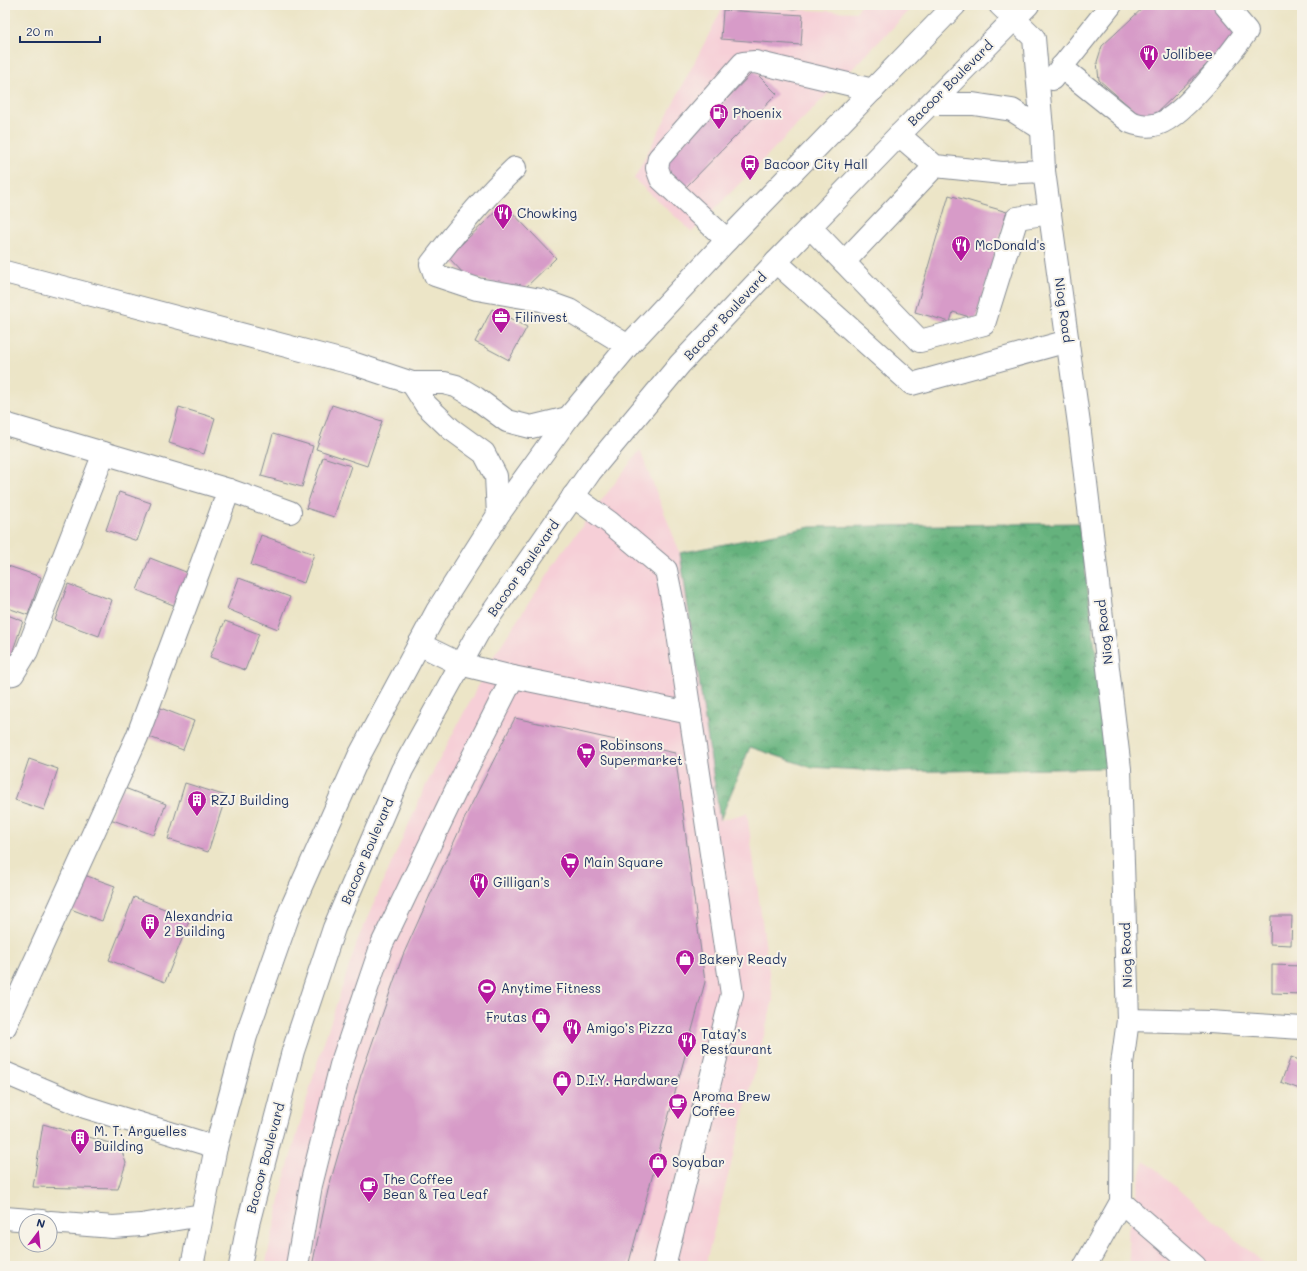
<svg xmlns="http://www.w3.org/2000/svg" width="1307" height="1271" viewBox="0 0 1307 1271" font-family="Mali,sans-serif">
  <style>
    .built { fill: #f6cfd7 }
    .grass { fill: #7cd093; stroke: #4c8078 }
    .forest { fill: url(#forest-crowns); stroke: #40706e }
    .building { fill: #d79bc8 }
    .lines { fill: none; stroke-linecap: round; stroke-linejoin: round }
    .minor-casing { stroke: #848a92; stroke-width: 24 }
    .major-casing { stroke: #848a92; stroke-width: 24 }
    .minor { stroke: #fff; stroke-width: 22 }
    .major { stroke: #fff; stroke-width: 22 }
    .labels { text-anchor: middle; stroke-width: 4; stroke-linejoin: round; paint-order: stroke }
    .poi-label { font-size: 13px; fill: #1b2f5e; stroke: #f7f3e8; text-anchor: start }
    .street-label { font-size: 13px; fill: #1b2f5e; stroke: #f7f3e8 }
  </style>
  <defs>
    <pattern id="forest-crowns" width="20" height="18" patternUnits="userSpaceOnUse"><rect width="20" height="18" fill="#65b27d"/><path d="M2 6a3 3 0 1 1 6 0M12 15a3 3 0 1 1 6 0" fill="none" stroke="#52916a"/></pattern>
  </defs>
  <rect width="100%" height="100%" fill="#f7f3e8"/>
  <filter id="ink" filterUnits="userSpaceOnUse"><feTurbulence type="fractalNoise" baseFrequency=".025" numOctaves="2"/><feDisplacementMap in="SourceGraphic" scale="8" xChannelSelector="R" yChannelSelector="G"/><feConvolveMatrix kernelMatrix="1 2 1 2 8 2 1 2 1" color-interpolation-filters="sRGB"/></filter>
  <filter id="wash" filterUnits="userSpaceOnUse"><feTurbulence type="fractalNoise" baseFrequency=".012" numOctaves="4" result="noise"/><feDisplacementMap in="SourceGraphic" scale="16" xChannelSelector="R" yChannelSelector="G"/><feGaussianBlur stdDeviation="0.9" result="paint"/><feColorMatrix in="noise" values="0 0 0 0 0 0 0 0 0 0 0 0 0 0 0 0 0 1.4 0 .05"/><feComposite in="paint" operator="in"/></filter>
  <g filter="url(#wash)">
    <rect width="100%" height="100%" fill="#ece5c7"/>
    <g class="built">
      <polygon points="861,5 915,5 692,232 634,179 723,7 856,12"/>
      <polygon points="640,450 680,553 720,820 747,813 773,1000 705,1266 265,1266 287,1170 318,1060 358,939 426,785 493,657 563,551"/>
      <polygon points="1144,1160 1267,1266 1130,1266 1128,1231"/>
    </g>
    <polygon class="grass" points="784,5 813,5 794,10"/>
    <polygon class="forest" points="1079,523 1111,768 895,772 810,767 750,747 720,820 680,553 810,527"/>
    <g id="blocks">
      <g class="building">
        <polygon points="1146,5 1213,5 1227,18 1235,37 1147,122 1099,80 1097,62 1102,46"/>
        <polygon points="723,10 803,15 801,45 721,39"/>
        <polygon points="754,71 777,94 685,188 662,165"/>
        <polygon points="949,195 1007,212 976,319 953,312 950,322 915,312"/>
        <polygon points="504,204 556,258 522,291 465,275 448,257"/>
        <polygon points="492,309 527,327 509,360 475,342"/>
        <polygon points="332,405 382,421 367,466 316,449"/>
        <polygon points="179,407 215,418 204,454 169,443"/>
        <polygon points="273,434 313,446 302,487 261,476"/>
        <polygon points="323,457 351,466 334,517 306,508"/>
        <polygon points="119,492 151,503 137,541 106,530"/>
        <polygon points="261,535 314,554 304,583 251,565"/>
        <polygon points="150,558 191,574 178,607 137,590"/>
        <polygon points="5,565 41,577 28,615 5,607"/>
        <polygon points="239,578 290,597 278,629 227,609"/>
        <polygon points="68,584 112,600 99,636 55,620"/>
        <polygon points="5,614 23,621 9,662 5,661"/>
        <polygon points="225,621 259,634 245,670 210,657"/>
        <polygon points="158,707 194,721 183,750 147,736"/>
        <polygon points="515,718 675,753 705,982 628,1266 312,1266 328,1190 361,1075 403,955 468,811"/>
        <polygon points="29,759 58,769 44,810 15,800"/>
        <polygon points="185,783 226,796 208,852 168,839"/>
        <polygon points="122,787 166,804 154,835 110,819"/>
        <polygon points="76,872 115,886 102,921 63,906"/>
        <polygon points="134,897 190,919 165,982 109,960"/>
        <polygon points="1271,916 1292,916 1291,945 1270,944"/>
        <polygon points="1272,965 1302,966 1302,994 1272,993"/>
        <polygon points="1291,1057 1302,1061 1302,1090 1281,1082"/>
        <polygon points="43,1124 120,1146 126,1163 118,1189 33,1187"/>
      </g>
    </g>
  </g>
  <g filter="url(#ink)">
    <use href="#blocks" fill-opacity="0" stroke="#848a92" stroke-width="1"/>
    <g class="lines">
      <g class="minor-casing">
        <g id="minor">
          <polyline points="1000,5 1034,38 1042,129 1044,171 1079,424 1120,769 1128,1020 1122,1064 1121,1202 1085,1266"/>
          <path d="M1061,67L1130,122C1138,125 1146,127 1154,125C1181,121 1230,54 1247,31L1225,5"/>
          <polyline points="1052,79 1111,5"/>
          <polyline points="899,135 935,166 1002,173 1044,171"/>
          <path d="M515,168C484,197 457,230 431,264L435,275L477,289L541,300L569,310L628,346"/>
          <polyline points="810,227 920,341 984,324 1017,218 1050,213"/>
          <polyline points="727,240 661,179 657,168 659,158 743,63 755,62 873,90"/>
          <polyline points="776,262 912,384 1068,341"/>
          <polyline points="844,262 935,166"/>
          <polyline points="5,272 355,364 412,383 444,383 456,386 476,398 507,421 531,427 568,418"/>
          <polyline points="412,383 426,405 451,429 484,453 496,476 498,515"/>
          <polyline points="5,424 229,490 137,737 5,1027"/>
          <polyline points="229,490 290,512"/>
          <polyline points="460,664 513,677 690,713 675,614 666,570 609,522 573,496"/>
          <polyline points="5,675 13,674 27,651 104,453"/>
          <polyline points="1128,1020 1209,1022 1302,1028"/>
          <polyline points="5,1073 85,1107 216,1147"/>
          <polyline points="1121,1202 1195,1266"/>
          <polyline points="5,1218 42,1221"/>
          <polyline points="50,1222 113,1227 141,1225 202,1215"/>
          <polyline points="297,1266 311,1185 341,1065 382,944 456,790 513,677"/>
          <polyline points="664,1266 732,994 690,713"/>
        </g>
      </g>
      <g class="major-casing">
        <g id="major">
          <polyline points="931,104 973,104 1012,110 1042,129"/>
          <polyline points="419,644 460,664"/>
          <polyline points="192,1266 216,1147 246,1036 290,911 359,756 437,611 498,515 568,418 628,346 727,240 955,5"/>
          <polyline points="240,1266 248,1224 293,1051 334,928 402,770 478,633 591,471 680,364 776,262 899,135 1028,5"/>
        </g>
      </g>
      <use href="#minor" class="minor"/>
      <use href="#major" class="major"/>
    </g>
  </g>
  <defs>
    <g id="restaurant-pin" transform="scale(1)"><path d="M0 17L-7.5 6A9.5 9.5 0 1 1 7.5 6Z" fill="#b5179e" stroke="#f7f3e8"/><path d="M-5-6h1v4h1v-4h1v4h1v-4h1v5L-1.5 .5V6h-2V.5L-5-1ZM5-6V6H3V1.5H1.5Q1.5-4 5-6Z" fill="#fff"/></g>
    <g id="fuel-pin" transform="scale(1)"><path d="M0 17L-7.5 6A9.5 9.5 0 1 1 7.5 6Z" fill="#b5179e" stroke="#f7f3e8"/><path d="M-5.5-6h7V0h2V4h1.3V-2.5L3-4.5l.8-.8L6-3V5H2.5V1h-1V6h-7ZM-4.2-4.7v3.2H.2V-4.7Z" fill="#fff"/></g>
    <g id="bus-pin" transform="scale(1)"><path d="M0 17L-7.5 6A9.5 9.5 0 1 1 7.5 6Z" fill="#b5179e" stroke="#f7f3e8"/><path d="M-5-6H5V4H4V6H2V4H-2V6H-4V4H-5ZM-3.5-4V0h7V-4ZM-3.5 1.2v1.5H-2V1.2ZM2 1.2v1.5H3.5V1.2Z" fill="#fff"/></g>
    <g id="office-pin" transform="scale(1)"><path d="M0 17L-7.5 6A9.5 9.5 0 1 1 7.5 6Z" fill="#b5179e" stroke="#f7f3e8"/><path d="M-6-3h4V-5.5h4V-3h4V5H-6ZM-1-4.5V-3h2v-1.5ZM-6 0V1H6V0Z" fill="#fff"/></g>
    <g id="supermarket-pin" transform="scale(1)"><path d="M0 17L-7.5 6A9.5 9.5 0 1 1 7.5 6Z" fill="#b5179e" stroke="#f7f3e8"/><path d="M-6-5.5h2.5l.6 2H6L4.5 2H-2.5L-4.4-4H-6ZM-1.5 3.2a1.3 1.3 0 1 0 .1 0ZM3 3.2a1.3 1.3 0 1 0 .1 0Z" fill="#fff"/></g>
    <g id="building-pin" transform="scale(1)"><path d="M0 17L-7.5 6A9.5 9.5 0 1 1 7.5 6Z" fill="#b5179e" stroke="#f7f3e8"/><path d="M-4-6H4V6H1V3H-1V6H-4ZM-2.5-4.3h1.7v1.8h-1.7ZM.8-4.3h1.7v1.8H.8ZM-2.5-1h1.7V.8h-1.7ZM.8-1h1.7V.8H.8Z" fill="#fff"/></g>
    <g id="shop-pin" transform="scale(1)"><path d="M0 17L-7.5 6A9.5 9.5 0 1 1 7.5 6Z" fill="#b5179e" stroke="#f7f3e8"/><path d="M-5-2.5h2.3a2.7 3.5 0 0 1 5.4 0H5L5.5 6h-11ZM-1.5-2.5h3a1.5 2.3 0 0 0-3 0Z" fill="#fff"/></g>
    <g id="stadium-pin" transform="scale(1)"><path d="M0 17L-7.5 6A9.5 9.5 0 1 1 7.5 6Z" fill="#b5179e" stroke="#f7f3e8"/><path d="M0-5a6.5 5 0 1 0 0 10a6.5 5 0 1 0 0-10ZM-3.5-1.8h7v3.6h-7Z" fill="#fff"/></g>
    <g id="cafe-pin" transform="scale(1)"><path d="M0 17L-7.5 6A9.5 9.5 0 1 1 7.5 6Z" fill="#b5179e" stroke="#f7f3e8"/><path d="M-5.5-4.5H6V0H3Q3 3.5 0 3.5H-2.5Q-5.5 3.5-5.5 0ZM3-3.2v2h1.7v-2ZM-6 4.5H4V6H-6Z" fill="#fff"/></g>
  </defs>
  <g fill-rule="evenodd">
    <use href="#restaurant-pin" x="1149" y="54"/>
    <use href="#fuel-pin" x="719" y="113"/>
    <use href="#bus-pin" x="750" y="164"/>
    <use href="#restaurant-pin" x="503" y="213"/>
    <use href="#restaurant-pin" x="961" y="245"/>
    <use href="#office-pin" x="501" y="317"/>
    <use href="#supermarket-pin" x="586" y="752"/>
    <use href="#building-pin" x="197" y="800"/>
    <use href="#supermarket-pin" x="570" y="862"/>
    <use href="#restaurant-pin" x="479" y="882"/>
    <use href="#building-pin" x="150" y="923"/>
    <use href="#shop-pin" x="685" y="959"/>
    <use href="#stadium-pin" x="487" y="988"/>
    <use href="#shop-pin" x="541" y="1017"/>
    <use href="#restaurant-pin" x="572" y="1028"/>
    <use href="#restaurant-pin" x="687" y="1041"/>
    <use href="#shop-pin" x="562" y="1080"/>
    <use href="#cafe-pin" x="678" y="1103"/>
    <use href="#building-pin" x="80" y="1138"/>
    <use href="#shop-pin" x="658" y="1162"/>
    <use href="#cafe-pin" x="369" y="1186"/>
  </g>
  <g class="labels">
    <g class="poi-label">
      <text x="1163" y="59">Jollibee</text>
      <text x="733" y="118">Phoenix</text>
      <text x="764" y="169">Bacoor City Hall</text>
      <text x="517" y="218">Chowking</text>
      <text x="975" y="250">McDonald's</text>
      <text x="515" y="322">Filinvest</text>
      <text x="600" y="750">Robinsons<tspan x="600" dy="15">Supermarket</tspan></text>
      <text x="211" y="805">RZJ Building</text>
      <text x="584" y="867">Main Square</text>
      <text x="493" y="887">Gilligan’s</text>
      <text x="164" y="921">Alexandria<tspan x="164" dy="15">2 Building</tspan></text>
      <text x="699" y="964">Bakery Ready</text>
      <text x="501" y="993">Anytime Fitness</text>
      <text x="527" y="1022" text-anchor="end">Frutas</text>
      <text x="586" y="1033">Amigo’s Pizza</text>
      <text x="701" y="1039">Tatay’s<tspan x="701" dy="15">Restaurant</tspan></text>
      <text x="576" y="1085">D.I.Y. Hardware</text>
      <text x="692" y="1101">Aroma Brew<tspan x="692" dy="15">Coffee</tspan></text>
      <text x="94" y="1136">M. T. Arguelles<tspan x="94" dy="15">Building</tspan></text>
      <text x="672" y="1167">Soyabar</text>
      <text x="383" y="1184">The Coffee<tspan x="383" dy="15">Bean &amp; Tea Leaf</tspan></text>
    </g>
    <g class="street-label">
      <text transform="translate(950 83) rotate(-45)" y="5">Bacoor Boulevard</text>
      <text transform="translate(1064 310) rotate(82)" y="5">Niog Road</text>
      <text transform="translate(725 316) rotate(-47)" y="5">Bacoor Boulevard</text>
      <text transform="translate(523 568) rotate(-55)" y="5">Bacoor Boulevard</text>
      <text transform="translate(1104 632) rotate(-97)" y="5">Niog Road</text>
      <text transform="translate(367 851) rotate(-67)" y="5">Bacoor Boulevard</text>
      <text transform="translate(1126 955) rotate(-92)" y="5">Niog Road</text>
      <text transform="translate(265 1158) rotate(-75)" y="5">Bacoor Boulevard</text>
    </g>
  </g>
  <rect width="1307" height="1271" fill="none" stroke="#f7f3e8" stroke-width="20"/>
  <g transform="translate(38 1233) rotate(16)"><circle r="19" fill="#f7f3e8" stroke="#9fa5b1"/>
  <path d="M0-3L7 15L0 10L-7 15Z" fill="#b5179e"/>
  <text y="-6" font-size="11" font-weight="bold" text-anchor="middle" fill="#1b2f5e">N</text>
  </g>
  <path d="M20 36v6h80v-6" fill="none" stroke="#1b2f5e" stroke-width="2"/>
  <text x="26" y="36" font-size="12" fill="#1b2f5e" stroke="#f7f3e8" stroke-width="3" paint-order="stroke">20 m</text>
</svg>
